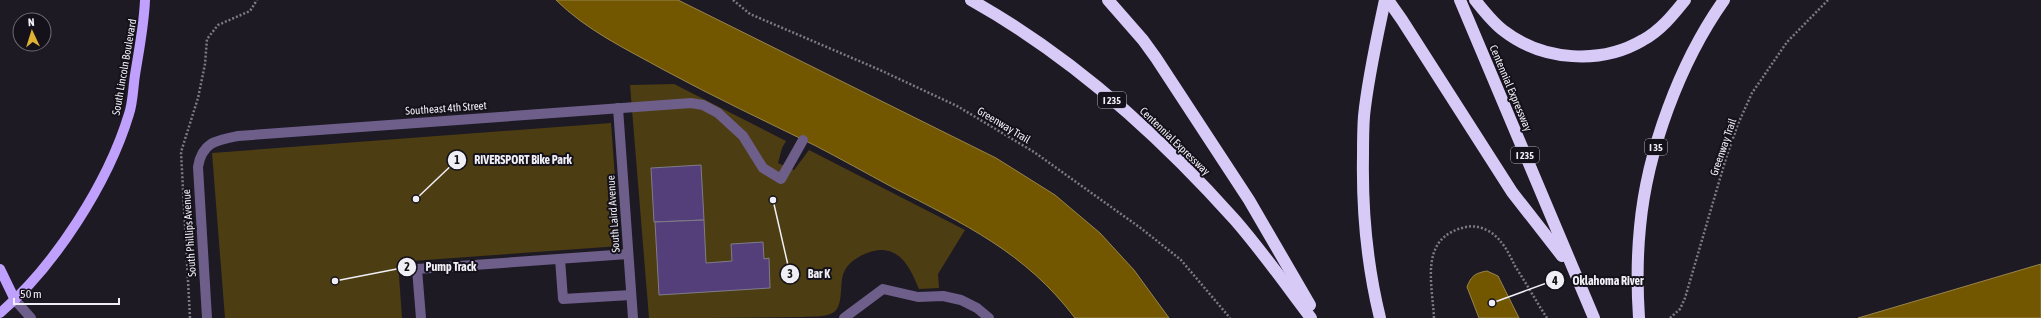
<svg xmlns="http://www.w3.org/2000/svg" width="2041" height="318" viewBox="0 0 2041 318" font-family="'Asap Condensed',sans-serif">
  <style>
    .green { fill: #4d3d12 }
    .water { fill: #725700; stroke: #98854a }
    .building { fill: #553f7a; stroke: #7f7c88 }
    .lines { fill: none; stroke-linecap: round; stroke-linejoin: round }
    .path { stroke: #7c7a82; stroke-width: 2.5; stroke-dasharray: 2 2; stroke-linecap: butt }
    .minor { stroke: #6d5e8a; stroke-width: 10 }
    .major { stroke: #c0a0fd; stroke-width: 10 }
    .highway { stroke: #d8caf7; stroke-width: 12 }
    .labels { text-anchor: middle; stroke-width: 4; stroke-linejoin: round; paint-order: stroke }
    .shield { fill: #14111a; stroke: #afacb4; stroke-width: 1 }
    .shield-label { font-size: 10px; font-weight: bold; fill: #f1eff6 }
    .street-label { font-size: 11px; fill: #f1eff6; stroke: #14111a }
    .leader { fill: none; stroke: #f1eff6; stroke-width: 1.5 }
    .callout-dot { fill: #f1eff6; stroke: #14111a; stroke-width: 1.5 }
    .mark-label { font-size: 12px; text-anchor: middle; font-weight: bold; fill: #111 }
    .callout-label { font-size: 12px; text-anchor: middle; font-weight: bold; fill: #f1eff6; stroke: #14111a; stroke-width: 4; stroke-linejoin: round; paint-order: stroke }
  </style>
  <rect width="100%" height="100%" fill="#1d1a24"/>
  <g class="green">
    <path d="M674,84L786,141L782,148L778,163L794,170L809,150L965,230L938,274L939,288L919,289C911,271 903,249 879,250C867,251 849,260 844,272C839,282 844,305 834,312C825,318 811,316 801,317C750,318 699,318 649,318L630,85Z"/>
    <polygon points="611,123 620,246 398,262 402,318 225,318 212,153"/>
  </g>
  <g class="water">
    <path d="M556,0H678L996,158L1055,195L1100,233L1134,270L1169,318H1075C1025,252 964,224 892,187C866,173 841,159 816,146C765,121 714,97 664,70C626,49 586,30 556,0Z"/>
    <polygon points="2041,264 2041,318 1858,318"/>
    <path d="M1487,271L1498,276L1519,318H1479L1467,287C1471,276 1475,273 1487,271Z"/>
  </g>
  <g class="building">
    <polygon points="701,165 704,220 654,222 651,168"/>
    <polygon points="704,220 706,263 732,261 731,244 763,242 764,259 769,258 770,288 659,295 655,222"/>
  </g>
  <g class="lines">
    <g class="path">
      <polyline points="733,0 750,14 880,70 957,106 1034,152 1142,229 1181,260 1230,318"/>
      <polyline points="190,318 181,152 198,98 205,64 207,39 218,25 250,11 257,0"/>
      <path d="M1434,318C1432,281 1419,237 1466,227C1479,224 1494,232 1501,242C1507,249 1511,258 1515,266C1526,283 1536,301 1547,318"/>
      <polyline points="1670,318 1680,309 1685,298 1726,158 1738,124 1752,93 1787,42 1828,0"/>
    </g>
    <g class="minor">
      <polyline points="618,108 633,318"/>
      <polyline points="560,259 563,299 631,295"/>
      <polyline points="15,300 31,318"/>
      <path d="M207,318L198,167C202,142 217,140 238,136L691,103L703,105L718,113L743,136L763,168L781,179L803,140"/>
      <polyline points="421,318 417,269 628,254"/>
      <polyline points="844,318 883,289 918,297 943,296 961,300 977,308 989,318"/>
    </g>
    <g class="major">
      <polyline points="0,269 15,300"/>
      <path d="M0,313C55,266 108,183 129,114C133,102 133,88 135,75C139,50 144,25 145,0"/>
    </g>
    <g class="highway">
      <path d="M971,0C1071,56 1159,135 1235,220C1262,251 1286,285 1311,318"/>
      <polyline points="1108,0 1143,40 1156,58 1249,200 1310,305"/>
      <polyline points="1388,0 1402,20 1512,192 1562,256"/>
      <polyline points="1460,0 1594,318"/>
      <path d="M1475,0C1484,11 1493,23 1504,31C1543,61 1601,65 1643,40C1660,31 1673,15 1685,0"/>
      <path d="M1380,318C1367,265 1362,211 1363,156C1363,143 1363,129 1364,116C1368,77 1377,38 1385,0"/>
      <path d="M1639,318C1637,288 1637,257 1640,227C1647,151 1680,62 1724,0"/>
    </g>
  </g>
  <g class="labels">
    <g class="shield">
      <rect x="1098" y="92" width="28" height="16" rx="3"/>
      <rect x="1645" y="139" width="22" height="16" rx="3"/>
      <rect x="1511" y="147" width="28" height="16" rx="3"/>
    </g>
    <g class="shield-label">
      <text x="1112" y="104">I 235</text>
      <text x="1656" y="151">I 35</text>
      <text x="1525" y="159">I 235</text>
    </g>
    <g class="street-label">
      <text transform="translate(124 67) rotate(-80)" y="4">South Lincoln Boulevard</text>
      <text transform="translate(1511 88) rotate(67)" y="4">Centennial Expressway</text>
      <text transform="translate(446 108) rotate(-4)" y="4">Southeast 4th Street</text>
      <text transform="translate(1004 125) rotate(31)" y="4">Greenway Trail</text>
      <text transform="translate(1175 141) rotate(44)" y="4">Centennial Expressway</text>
      <text transform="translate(1723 147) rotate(-71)" y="4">Greenway Trail</text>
      <text transform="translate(613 214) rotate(-94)" y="4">South Laird Avenue</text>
      <text transform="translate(189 233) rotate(-94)" y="4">South Phillips Avenue</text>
    </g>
  </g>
  <path class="leader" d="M416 199L457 160M335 281L407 267M773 200L790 274M1492 303L1555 280"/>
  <g class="callout-dot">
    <circle cx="416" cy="199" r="4"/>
    <circle cx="335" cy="281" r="4"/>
    <circle cx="773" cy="200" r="4"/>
    <circle cx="1492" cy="303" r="4"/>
    <circle cx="457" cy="160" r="10"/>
    <circle cx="407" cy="267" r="10"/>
    <circle cx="790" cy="274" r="10"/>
    <circle cx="1555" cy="280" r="10"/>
  </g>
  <g class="mark-label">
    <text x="457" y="164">1</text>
    <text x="407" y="271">2</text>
    <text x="790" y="278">3</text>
    <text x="1555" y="285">4</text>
  </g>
  <g class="callout-label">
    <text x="523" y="164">RIVERSPORT Bike Park</text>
    <text x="451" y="271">Pump Track</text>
    <text x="819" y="278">Bar K</text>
    <text x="1608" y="285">Oklahoma River</text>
  </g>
  <g transform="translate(32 32) rotate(356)"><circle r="19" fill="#14111a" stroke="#6c6a72"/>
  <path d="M0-3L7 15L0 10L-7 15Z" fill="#deb133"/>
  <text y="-6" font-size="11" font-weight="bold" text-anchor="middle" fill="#f1eff6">N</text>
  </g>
  <path d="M14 298v6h105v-6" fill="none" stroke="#f1eff6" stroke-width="2"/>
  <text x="20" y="298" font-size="12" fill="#f1eff6" stroke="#14111a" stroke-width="3" paint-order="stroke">50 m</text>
</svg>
